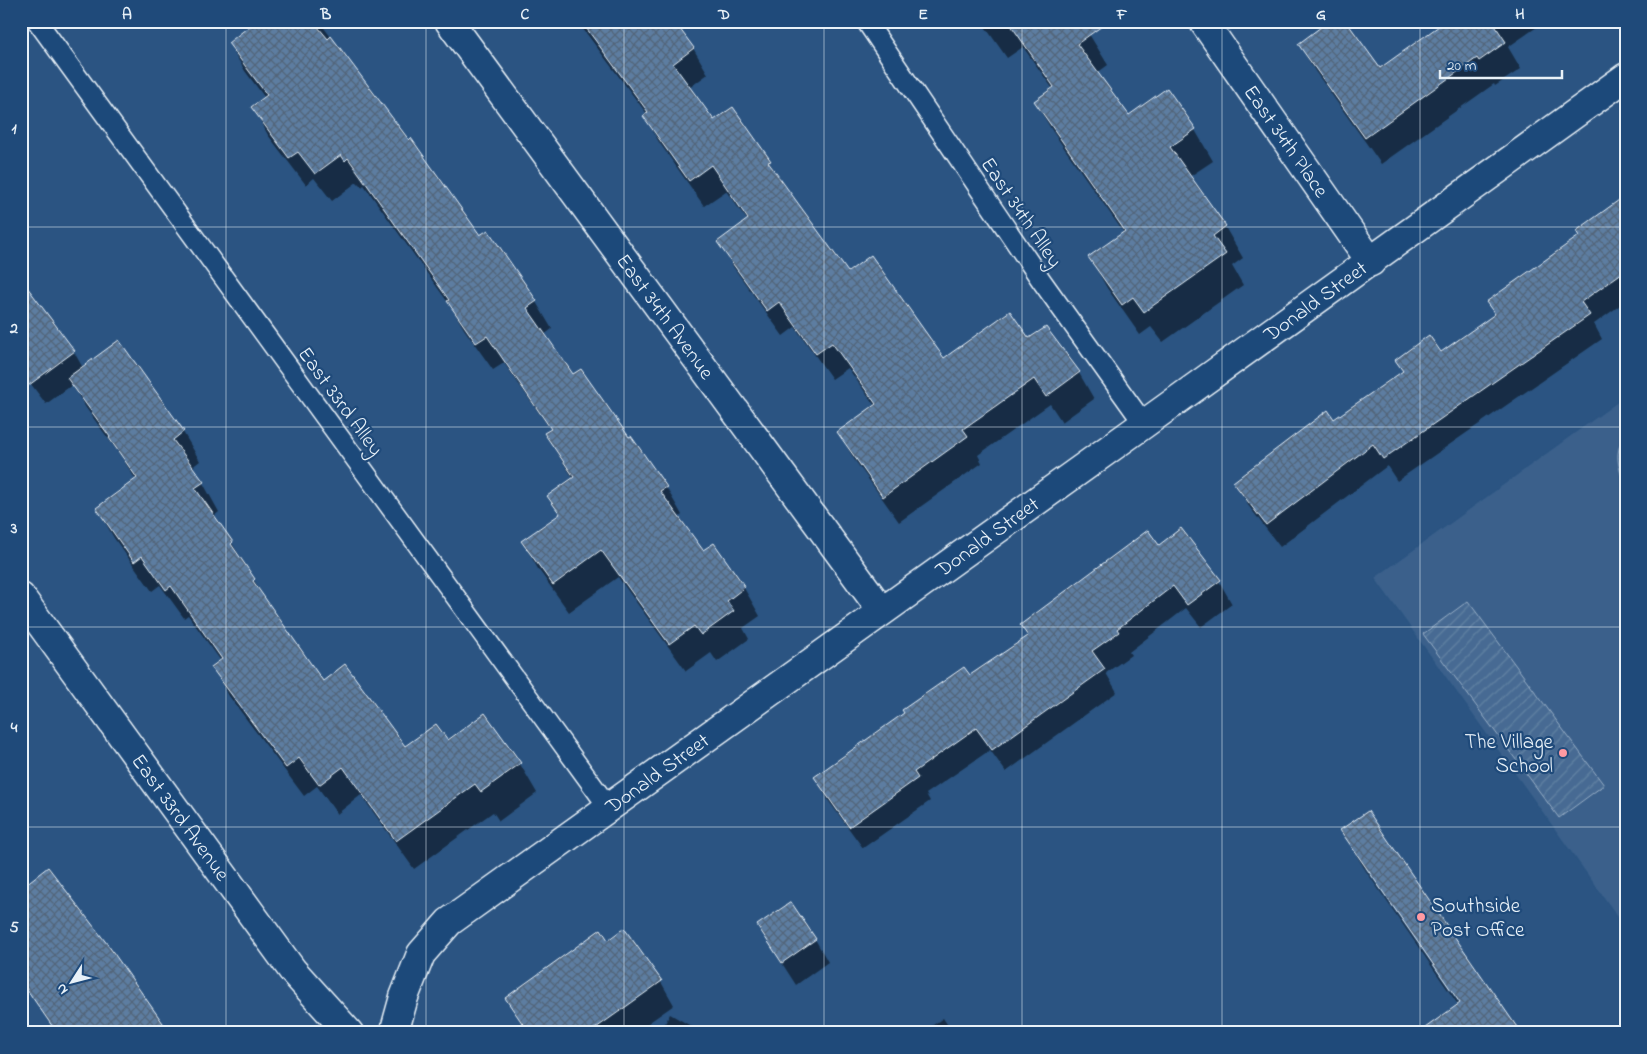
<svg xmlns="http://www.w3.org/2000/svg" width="1647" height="1054" viewBox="0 0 1647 1054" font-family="'Indie Flower',sans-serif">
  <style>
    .built { fill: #3a608b }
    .park { fill: url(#park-dots); stroke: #98aec6 }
    .garden { fill: url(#garden-furrows); stroke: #98aec6 }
    .shadow { fill: #0007; fill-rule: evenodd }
    .building { fill: url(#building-cross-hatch); stroke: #e8f1f8 }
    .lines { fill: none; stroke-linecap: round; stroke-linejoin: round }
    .service-casing { stroke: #e8f1f8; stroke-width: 22 }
    .minor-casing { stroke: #e8f1f8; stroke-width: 31 }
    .tertiary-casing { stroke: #e8f1f8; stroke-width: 31 }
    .service { stroke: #1f4a7a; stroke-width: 19 }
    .minor { stroke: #1f4a7a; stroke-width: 28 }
    .tertiary { stroke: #1f4a7a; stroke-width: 28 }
    .grid { fill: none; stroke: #e8f1f8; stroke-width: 1; stroke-opacity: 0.55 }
    .poi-dot { fill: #ff9aa2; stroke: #1f4a7a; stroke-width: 2 }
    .labels { text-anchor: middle; stroke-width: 4.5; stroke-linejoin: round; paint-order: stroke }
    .street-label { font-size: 21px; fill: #e8f1f8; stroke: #1f4a7a }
    .poi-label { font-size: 21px; fill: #e8f1f8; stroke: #1f4a7a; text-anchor: end }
    .neatline { fill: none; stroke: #e8f1f8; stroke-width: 2 }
    .grid-label { font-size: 16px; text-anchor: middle; font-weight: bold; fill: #e8f1f8 }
  </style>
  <defs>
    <pattern id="park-dots" width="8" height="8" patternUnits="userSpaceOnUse" patternTransform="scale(1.25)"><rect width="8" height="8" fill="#476b93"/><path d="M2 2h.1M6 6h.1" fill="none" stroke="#6281a3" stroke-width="1.8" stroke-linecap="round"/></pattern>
    <pattern id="garden-furrows" width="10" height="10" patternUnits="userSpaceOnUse" patternTransform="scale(1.25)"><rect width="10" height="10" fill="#476b93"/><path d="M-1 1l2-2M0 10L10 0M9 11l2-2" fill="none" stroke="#6281a3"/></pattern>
    <pattern id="building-cross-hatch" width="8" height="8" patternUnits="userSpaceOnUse" patternTransform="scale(1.25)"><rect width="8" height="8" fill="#5d7da1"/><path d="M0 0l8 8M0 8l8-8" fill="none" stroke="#53657a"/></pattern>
  </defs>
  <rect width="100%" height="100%" fill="#2b5482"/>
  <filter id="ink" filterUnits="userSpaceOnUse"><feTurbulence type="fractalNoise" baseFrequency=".02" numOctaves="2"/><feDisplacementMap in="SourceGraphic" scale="10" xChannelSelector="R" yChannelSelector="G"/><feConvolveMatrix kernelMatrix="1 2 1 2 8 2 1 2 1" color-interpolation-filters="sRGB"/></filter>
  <g filter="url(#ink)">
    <polygon class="built" points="1626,396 1626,928 1375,578"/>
    <path class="park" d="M1626,434V487C1618,468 1613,451 1626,434Z"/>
    <polygon class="garden" points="1468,601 1604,785 1559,818 1423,634"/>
    <g class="shadow">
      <polygon points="253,21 319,21 480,237 488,231 536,302 552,329 544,335 573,376 666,487 682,515 678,518 703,552 713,545 744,588 760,616 743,628 749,639 717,662 711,653 686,671 618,577 569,612 538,569 523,542 560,515 549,496 573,478 545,434 551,430 504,363 493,370 464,329 452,308 364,185 362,187 357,182 332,201 314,178 306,185 268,135 253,107 265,98 245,71 229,44 255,24"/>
      <polygon points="577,21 673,21 693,48 708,74 689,88 713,122 769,162 783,184 848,274 944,360 1029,340 1046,328 1079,373 1094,399 1062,422 1050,404 978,455 982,463 899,522 854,459 839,433 875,406 848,368 832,379 795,327 783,336 734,268 719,242 748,221 726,191 704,206 659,142 644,116 647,114"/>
      <polygon points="981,21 1081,21 1108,65 1097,73 1129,117 1167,90 1195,130 1213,161 1189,177 1225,227 1243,258 1232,266 1243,285 1163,342 1151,327 1140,335 1107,288 1090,258 1124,233 1053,132 1035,102 1053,89 1023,47 1007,58"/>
      <polygon points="1449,21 1533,21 1537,27 1508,47 1521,69 1495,86 1494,84 1381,164 1315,71 1299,44 1379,70"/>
      <polygon points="1626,197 1626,301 1594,324 1602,339 1397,481 1387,466 1280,547 1248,505 1235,482 1334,421 1403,372 1396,360 1440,353 1495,315 1488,302 1580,237"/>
      <polygon points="119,342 183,432 200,461 191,468 203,483 219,512 214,516 232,543 271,609 323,683 405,748 448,742 485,715 520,764 537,793 499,821 493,812 414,869 361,795 337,814 317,786 304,796 229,696 213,667 221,661 188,615 184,618 160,585 152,591 114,538 97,508 136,480 121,456 86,408 72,385 46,404 21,371 74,352 83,368"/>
      <polygon points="1159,547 1219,581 1232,604 1201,627 1186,608 1129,652 1131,655 1106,673 1117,692 1006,772 990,750 926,794 930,801 863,848 828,800 815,777 970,677 1028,637 1022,626"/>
      <path d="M1368,813L1520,1033H1420L1459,1006L1366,871L1342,831ZM1365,868H1368L1465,1008L1463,1009Z"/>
      <polygon points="758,926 815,939 828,962 796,985"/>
      <polygon points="624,930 661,982 674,1005 634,1033 528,1033 506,998 608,941"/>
      <polygon points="670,1014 703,1033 660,1033"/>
      <polygon points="943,1018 953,1033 922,1033"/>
    </g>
    <g class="building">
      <polygon points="256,21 313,21 328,39 331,36 409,140 411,138 480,235 488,230 537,301 527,308 573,374 581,369 629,437 631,436 667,487 660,491 703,550 714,543 745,587 727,601 734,611 701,635 694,626 669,644 601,550 553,585 521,541 560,514 547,496 574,477 544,433 551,429 487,336 476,343 447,301 449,300 348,158 345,161 341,155 315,174 298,152 289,158 251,107 267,95 228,43"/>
      <polygon points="581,21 674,21 694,48 673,64 714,120 733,107 771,161 768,162 848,272 871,255 944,358 1010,311 1029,338 1046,327 1080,372 1046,397 1034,379 963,429 968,436 883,497 837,432 876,404 832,343 816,354 779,302 767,311 717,242 748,219 711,165 689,181 643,116 648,112"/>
      <polygon points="1008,21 1109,21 1077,44 1129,115 1167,88 1196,129 1170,147 1226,226 1213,236 1226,254 1144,312 1133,297 1122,305 1088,257 1125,231 1034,101 1054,87"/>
      <polygon points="1329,21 1346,21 1380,68 1446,21 1492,21 1506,42 1479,61 1477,58 1365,138 1298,44"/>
      <polygon points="1626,195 1626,270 1581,302 1590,315 1383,459 1373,444 1266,525 1233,482 1328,410 1334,419 1403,371 1395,360 1429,335 1441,352 1495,314 1486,302 1579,236 1576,231"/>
      <polygon points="21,279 75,351 21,391"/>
      <polygon points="119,340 184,431 173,440 204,482 195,488 233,542 231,544 255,579 253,581 323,681 345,664 405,746 436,724 448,740 485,713 521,763 481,792 475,784 396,841 343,767 319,785 299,758 286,768 211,667 222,659 171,586 166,590 142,556 134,562 96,508 137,478 109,438 110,437 67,378"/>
      <polygon points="1181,528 1221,580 1187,605 1173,586 1117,629 1119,632 1092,651 1105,669 992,750 976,728 914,772 918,778 849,827 814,777 904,713 902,710 964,667 970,675 1028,636 1020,625 1148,530 1159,545"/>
      <polygon points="1368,811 1521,1033 1418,1033 1460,1003 1340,830"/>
      <polygon points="48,867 108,945 170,1033 57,1033 21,981 21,888"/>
      <polygon points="791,902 816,939 782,963 757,925"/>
      <polygon points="624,928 662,981 589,1033 529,1033 505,998 601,929 608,940"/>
    </g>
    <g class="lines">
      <g class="service-casing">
        <g id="service">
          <polyline points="37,21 609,808"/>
          <polyline points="866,21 1041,280 1144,424"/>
        </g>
      </g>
      <g class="minor-casing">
        <g id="minor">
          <path id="s1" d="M449,21L882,611"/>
          <path id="s2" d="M1203,21L1371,262"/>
          <path id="s3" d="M21,597L293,971L349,1033"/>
        </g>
      </g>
      <g class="tertiary-casing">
        <g id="tertiary">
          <path id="s4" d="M394,1033L404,997L421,954L449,922L1144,424L1626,77"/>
        </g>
      </g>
      <use href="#service" class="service"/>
      <use href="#minor" class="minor"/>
      <use href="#tertiary" class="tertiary"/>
    </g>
  </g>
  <path class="grid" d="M226,21V1033M426,21V1033M624,21V1033M824,21V1033M1022,21V1033M1222,21V1033M1420,21V1033M21,227H1626M21,427H1626M21,627H1626M21,827H1626"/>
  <g class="poi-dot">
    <circle cx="1563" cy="753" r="5"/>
    <circle cx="1421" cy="917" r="5"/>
  </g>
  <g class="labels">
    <g class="street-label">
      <text dy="7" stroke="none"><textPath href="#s2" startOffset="146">East 34th Place</textPath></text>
      <text transform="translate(1022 212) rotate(56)" y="7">East 34th Alley</text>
      <text dy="7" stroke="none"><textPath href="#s4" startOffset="1192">Donald Street</textPath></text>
      <text dy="7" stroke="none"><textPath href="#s1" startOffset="366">East 34th Avenue</textPath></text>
      <text transform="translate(341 401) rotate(54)" y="7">East 33rd Alley</text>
      <text dy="7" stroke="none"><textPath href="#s4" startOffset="788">Donald Street</textPath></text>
      <text dy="7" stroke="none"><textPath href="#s4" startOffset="382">Donald Street</textPath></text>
      <text dy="7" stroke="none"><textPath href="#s3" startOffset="272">East 33rd Avenue</textPath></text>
    </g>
    <g class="poi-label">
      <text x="1553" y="748">The Village<tspan x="1553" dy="24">School</tspan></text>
      <text x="1431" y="912" text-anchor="start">Southside<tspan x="1431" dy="24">Post Office</tspan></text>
    </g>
  </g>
  <rect width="1647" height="1054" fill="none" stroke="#1f4a7a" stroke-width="55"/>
  <g transform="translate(72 982) rotate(234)" stroke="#1f4a7a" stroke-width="4" paint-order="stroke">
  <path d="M0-4L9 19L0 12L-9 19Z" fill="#e8f1f8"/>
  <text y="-8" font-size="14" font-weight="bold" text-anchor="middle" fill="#e8f1f8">N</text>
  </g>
  <path d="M1440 70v8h122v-8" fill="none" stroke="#e8f1f8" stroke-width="2.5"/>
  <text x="1447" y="70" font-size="15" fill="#e8f1f8" stroke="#1f4a7a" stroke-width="4" paint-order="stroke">20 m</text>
  <rect x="28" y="28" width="1592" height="998" class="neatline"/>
  <g class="grid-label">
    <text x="127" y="19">A</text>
    <text x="326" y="19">B</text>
    <text x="525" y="19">C</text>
    <text x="724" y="19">D</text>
    <text x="923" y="19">E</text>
    <text x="1122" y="19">F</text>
    <text x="1321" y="19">G</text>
    <text x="1520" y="19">H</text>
    <text x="14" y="133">1</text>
    <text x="14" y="333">2</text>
    <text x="14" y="533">3</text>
    <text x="14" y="732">4</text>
    <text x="14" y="932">5</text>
  </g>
</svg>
